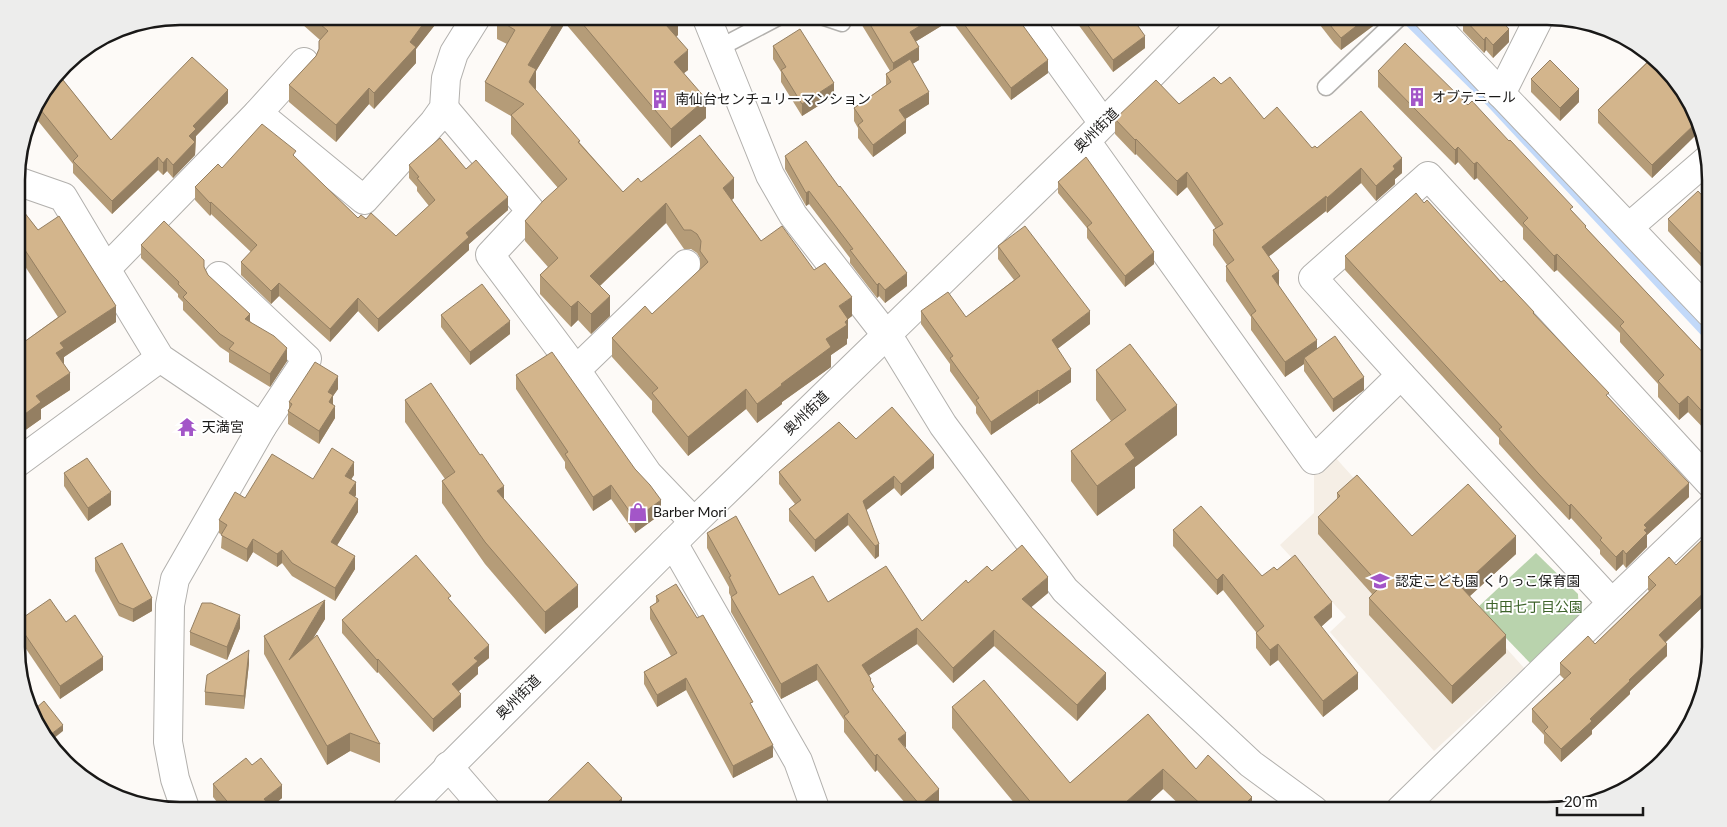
<svg xmlns="http://www.w3.org/2000/svg" width="1727" height="827" viewBox="0 0 1727 827" font-family="Lato,'Noto Sans JP',sans-serif">
  <style>
    .built { fill: #f5eee5 }
    .green { fill: #b9d3ad }
    .lines { fill: none; stroke-linecap: round; stroke-linejoin: round }
    .stream { stroke: #c2d9f9; stroke-width: 9 }
    .service-casing { stroke: #b2b0ad; stroke-width: 19 }
    .minor-casing { stroke: #b2b0ad; stroke-width: 30 }
    .secondary-casing { stroke: #b2b0ad; stroke-width: 30 }
    .service { stroke: #fff; stroke-width: 16 }
    .minor { stroke: #fff; stroke-width: 28 }
    .secondary { stroke: #fff; stroke-width: 28 }
    .wall { fill: #b59c78 }
    .shaded-wall { fill: #947f62 }
    .building { fill: #d3b58c; stroke: #947f62 }
    .labels { text-anchor: middle; stroke-width: 4; stroke-linejoin: round; paint-order: stroke }
    .poi-label { font-size: 14px; fill: #191817; stroke: #fff; text-anchor: start }
    .street-label { font-size: 14px; fill: #191817; stroke: #fff }
    .park-label { font-size: 14px; fill: #3d622a; stroke: #fff }
    .rim { fill: none; stroke: #191817; stroke-width: 2.5 }
  </style>
  <rect width="100%" height="100%" fill="#fdfaf7"/>
  <polygon class="built" points="1334,456 1524,668 1434,751 1330,632 1346,617 1280,545 1314,513 1314,474"/>
  <polygon class="green" points="1536,553 1578,594 1579,617 1531,664 1477,608"/>
  <g class="lines">
    <polyline class="stream" points="1403,16 1486,98 1710,338"/>
    <g class="service-casing">
      <g id="service">
        <polyline points="821,16 842,23"/>
        <polyline points="719,48 780,16"/>
        <polyline points="1326,87 1401,16"/>
      </g>
    </g>
    <g class="minor-casing">
      <g id="minor">
        <polyline points="706,16 770,175 793,215 894,345 943,425 1065,590 1251,764 1314,810"/>
        <polyline points="1026,16 1103,123"/>
        <polyline points="1427,16 1710,313"/>
        <polyline points="1501,94 1540,16"/>
        <polyline points="444,108 531,211 490,255 576,370 648,474 694,522"/>
        <polyline points="258,113 304,62"/>
        <polyline points="1086,141 1314,460 1401,375"/>
        <polyline points="17,181 63,197 106,269"/>
        <polyline points="1629,227 1709,158"/>
        <polyline points="219,276 307,359 262,427"/>
        <polyline points="576,370 686,264"/>
        <polyline points="17,463 160,358"/>
        <polyline points="673,543 798,761 816,811"/>
        <polyline points="1612,603 1401,375 1313,278 1428,176 1710,483"/>
        <polyline points="448,766 487,811"/>
        <polyline points="1400,810 1612,603 1710,509"/>
        <polyline points="186,811 175,779 168,742 170,605 175,579 262,427 160,358 106,269 258,113 364,200 434,122 444,108 446,78 454,53 477,16"/>
      </g>
    </g>
    <g class="secondary-casing">
      <polyline id="secondary" points="405,811 694,522 1086,141 1209,16"/>
    </g>
    <use href="#service" class="service"/>
    <use href="#minor" class="minor"/>
    <use href="#secondary" class="secondary"/>
  </g>
  <g class="wall">
    <polygon points="293,16 442,16 416,49 416,63 374,109 369,104 336,142 289,102 289,85 316,56 319,50 319,41 320,40"/>
    <polygon points="499,16 678,16 678,35 676,37 688,70 684,73 706,118 671,148 565,23 536,71 536,88 535,90 580,143 623,192 641,182 734,198 732,200 761,241 814,270 852,316 848,319 848,338 847,339 847,344 831,355 831,367 782,402 782,404 757,423 746,409 688,456 652,412 652,401 612,357 612,338 652,314 700,270 700,258 697,253 691,249 684,249 666,223 600,286 610,316 591,334 578,320 571,327 540,294 540,275 548,267 525,241 525,221 558,188 511,134 511,116 485,101 485,82 507,44 497,39 497,19"/>
    <polygon points="860,16 1016,16 1048,73 1011,100 951,20 915,42 919,60 912,64 929,104 905,119 906,133 873,157 858,138 858,128 854,121 854,108 886,85 886,74 890,71 860,22"/>
    <polygon points="1072,16 1131,16 1145,48 1113,72"/>
    <polygon points="1313,16 1373,16 1373,26 1341,50 1334,43"/>
    <polygon points="1463,18 1509,42 1493,58 1486,50 1484,53 1463,31"/>
    <polygon points="773,46 834,96 802,116 781,82 781,72 773,59"/>
    <polygon points="1647,58 1683,89 1699,132 1652,178 1598,123 1598,110 1647,62"/>
    <polygon points="1378,71 1573,212 1586,228 1710,360 1710,435 1688,412 1679,420 1658,397 1658,384 1620,342 1620,333 1557,270 1554,272 1523,239 1523,228 1477,178 1474,180 1458,162 1455,165 1378,87"/>
    <polygon points="59,75 111,140 228,103 196,136 195,155 173,178 167,171 163,175 158,170 112,214 73,173 73,164 34,116 32,117 31,115 33,108"/>
    <polygon points="1531,79 1579,102 1560,121 1531,92"/>
    <polygon points="1221,84 1264,119 1312,148 1317,148 1402,173 1395,179 1395,184 1376,201 1361,183 1327,213 1326,211 1269,256 1279,286 1317,348 1364,390 1333,412 1304,371 1304,364 1285,377 1251,330 1251,317 1226,281 1226,266 1227,265 1213,245 1213,230 1216,229 1187,187 1177,196 1136,154 1135,155 1115,134 1115,119 1179,104"/>
    <polygon points="785,156 907,286 885,303 879,296 877,298 850,263 850,258 809,204 806,206 785,169"/>
    <polygon points="296,158 358,218 366,219 396,236 429,206 417,191 417,187 409,178 409,165 466,169 508,210 469,244 469,250 378,332 358,311 330,342 279,296 271,304 241,275 241,262 251,252 211,214 210,216 195,200 195,187 222,168"/>
    <polygon points="1058,182 1154,264 1125,287 1087,238 1087,228 1058,193"/>
    <polygon points="17,203 38,230 116,322 64,357 64,364 70,390 41,409 41,419 17,436 17,347 58,317 17,254"/>
    <polygon points="1424,203 1501,282 1534,314 1609,398 1689,497 1647,535 1647,547 1626,568 1623,564 1616,571 1600,554 1600,550 1571,518 1569,520 1538,487 1499,444 1499,438 1345,270 1345,256"/>
    <polygon points="1710,204 1710,276 1668,231 1668,219"/>
    <polygon points="141,245 204,267 208,275 250,321 287,361 270,387 229,362 229,353 220,347 183,310 183,302 178,297 178,294 141,258"/>
    <polygon points="998,246 1090,324 1057,349 1071,382 1039,404 1038,403 991,435 976,413 976,407 950,371 950,364 921,324 921,311 966,317 1014,280 998,259"/>
    <polygon points="441,315 510,334 470,365 441,327"/>
    <polygon points="1096,370 1177,435 1135,467 1135,488 1097,516 1071,481 1071,451 1111,421 1096,400"/>
    <polygon points="516,375 661,514 635,533 611,499 593,511 565,468 565,462 516,389"/>
    <polygon points="338,389 333,396 333,404 335,418 319,444 288,424 288,411 289,409 289,402"/>
    <polygon points="405,400 504,499 578,607 545,634 485,564 442,503 442,481 445,479 405,422"/>
    <polygon points="856,439 934,468 901,496 894,488 866,510 879,556 875,559 848,525 815,552 789,521 789,509 795,504 779,484 779,472"/>
    <polygon points="64,473 111,505 88,521 64,486"/>
    <polygon points="354,475 351,479 356,495 355,497 358,512 337,545 355,569 335,601 292,576 282,563 277,567 253,552 247,562 221,548 222,535 219,533 219,520 245,498"/>
    <polygon points="1337,493 1412,536 1516,554 1470,596 1506,653 1452,704 1369,615 1369,598 1372,594 1318,534 1318,517 1337,499"/>
    <polygon points="1173,530 1262,576 1277,570 1332,617 1321,627 1358,689 1323,717 1278,660 1270,666 1256,648 1256,632 1223,590 1217,595 1173,546"/>
    <polygon points="1710,532 1711,599 1666,642 1667,656 1630,691 1630,694 1592,730 1592,734 1561,762 1544,743 1544,735 1532,722 1532,709 1564,679 1560,675 1560,663 1595,644 1649,591 1648,590 1648,577 1676,565"/>
    <polygon points="707,533 779,595 828,602 922,621 968,583 992,571 1048,593 1031,607 1106,689 1077,721 994,646 953,683 917,644 869,675 874,692 905,748 939,805 932,811 912,811 877,770 875,772 844,732 844,720 817,680 781,699 731,612 731,597 729,593 729,587 707,548"/>
    <polygon points="95,558 152,611 133,622 119,616 95,571"/>
    <polygon points="656,596 697,618 753,709 773,757 733,778 686,690 657,707 644,684 644,672 671,656 650,619 650,607 656,603"/>
    <polygon points="451,601 489,658 478,667 478,674 459,691 461,707 433,732 378,672 377,673 342,633 342,620"/>
    <polygon points="325,619 312,640 380,744 380,763 350,751 327,765 264,654 264,636"/>
    <polygon points="18,621 103,670 60,699 18,637"/>
    <polygon points="240,628 227,660 190,645 190,632"/>
    <polygon points="249,663 244,709 205,705 205,692"/>
    <polygon points="952,707 1070,783 1148,714 1196,769 1252,810 1185,810 1163,789 1139,811 1021,811 952,728"/>
    <polygon points="213,784 282,798 271,807 274,811 224,811 213,797"/>
  </g>
  <g class="shaded-wall">
    <polygon points="429,16 442,16 416,49 416,63 374,109 374,93 410,42"/>
    <polygon points="558,16 565,16 565,23 536,71 536,88 529,102 528,65"/>
    <polygon points="678,16 678,35 666,44 666,25"/>
    <polygon points="936,16 951,16 951,20 910,45 910,32"/>
    <polygon points="1369,16 1373,16 1373,26 1341,50 1341,38"/>
    <polygon points="1509,29 1509,42 1493,58 1493,45"/>
    <polygon points="1145,36 1145,48 1113,72 1113,60"/>
    <polygon points="1486,37 1486,50 1484,53 1484,40"/>
    <polygon points="919,47 919,60 893,76 893,63"/>
    <polygon points="688,50 688,70 674,81 674,62"/>
    <polygon points="1048,60 1048,73 1011,100 1011,88"/>
    <polygon points="834,83 834,96 802,116 802,104"/>
    <polygon points="369,88 369,104 336,142 336,125"/>
    <polygon points="1579,89 1579,102 1560,121 1560,108"/>
    <polygon points="228,90 228,103 196,136 195,155 173,178 173,165 189,136 193,126"/>
    <polygon points="929,92 929,104 899,123 899,110"/>
    <polygon points="706,99 706,118 671,148 671,129"/>
    <polygon points="34,106 34,116 32,117 32,111"/>
    <polygon points="906,120 906,133 873,157 873,145"/>
    <polygon points="1696,123 1699,132 1652,178 1652,165"/>
    <polygon points="1136,139 1136,154 1135,155 1135,140"/>
    <polygon points="1458,147 1458,162 1455,165 1455,150"/>
    <polygon points="158,157 158,170 112,214 112,201"/>
    <polygon points="167,158 167,171 163,175 163,163"/>
    <polygon points="1402,158 1402,173 1395,179 1395,184 1376,201 1376,186 1393,166"/>
    <polygon points="1477,162 1477,178 1474,180 1474,164"/>
    <polygon points="1361,168 1361,183 1327,213 1327,198"/>
    <polygon points="1187,172 1187,187 1177,196 1177,181"/>
    <polygon points="734,178 734,198 723,207 723,188"/>
    <polygon points="809,191 809,204 806,206 806,193"/>
    <polygon points="1326,196 1326,211 1262,262 1262,247"/>
    <polygon points="508,197 508,210 469,244 469,250 378,332 378,319 466,233"/>
    <polygon points="211,202 211,214 210,216 210,203"/>
    <polygon points="666,203 666,223 590,295 590,276"/>
    <polygon points="1154,252 1154,264 1125,287 1125,276"/>
    <polygon points="1557,254 1557,270 1554,272 1554,256"/>
    <polygon points="1279,271 1279,286 1272,276"/>
    <polygon points="907,273 907,286 885,303 885,290"/>
    <polygon points="279,283 279,296 271,304 271,291"/>
    <polygon points="879,283 879,296 877,298 877,285"/>
    <polygon points="610,296 610,316 591,334 591,314"/>
    <polygon points="852,297 852,316 848,319 848,338 847,339 847,344 831,355 831,367 782,402 782,404 757,423 757,404 781,384 826,339 839,306"/>
    <polygon points="358,298 358,311 330,342 330,329"/>
    <polygon points="578,301 578,320 571,327 571,307"/>
    <polygon points="116,306 116,322 64,357 64,364 56,353 60,343"/>
    <polygon points="1090,311 1090,324 1052,353 1052,340"/>
    <polygon points="250,314 250,326 245,319"/>
    <polygon points="510,321 510,334 470,365 470,352"/>
    <polygon points="1317,340 1317,354 1304,358 1304,364 1285,377 1285,362"/>
    <polygon points="287,348 287,361 270,387 270,374"/>
    <polygon points="1071,369 1071,382 1039,404 1039,391"/>
    <polygon points="70,373 70,390 41,409 41,419 17,436 17,420 36,396"/>
    <polygon points="338,376 338,389 333,396 333,407 329,415 328,392"/>
    <polygon points="1364,377 1364,390 1333,412 1333,399"/>
    <polygon points="746,389 746,409 688,456 688,437"/>
    <polygon points="1038,390 1038,403 991,435 991,422"/>
    <polygon points="1688,396 1688,412 1679,420 1679,404"/>
    <polygon points="1177,405 1177,435 1135,467 1135,488 1097,516 1097,486 1125,444"/>
    <polygon points="335,406 335,418 319,444 319,431"/>
    <polygon points="934,455 934,468 901,496 901,484"/>
    <polygon points="354,462 354,475 345,489 345,476"/>
    <polygon points="894,476 894,488 863,513 863,501"/>
    <polygon points="356,482 356,495 349,506 349,493"/>
    <polygon points="1689,483 1689,497 1647,535 1647,547 1626,568 1626,554 1644,525"/>
    <polygon points="611,485 611,499 593,511 593,497"/>
    <polygon points="504,486 504,508 497,491"/>
    <polygon points="111,492 111,505 88,521 88,508"/>
    <polygon points="358,499 358,512 331,555 331,542"/>
    <polygon points="661,500 661,514 635,533 635,519"/>
    <polygon points="1571,504 1571,518 1569,520 1569,506"/>
    <polygon points="848,513 848,525 815,552 815,540"/>
    <polygon points="1516,536 1516,554 1461,604 1461,587"/>
    <polygon points="253,539 253,552 247,562 247,549"/>
    <polygon points="879,544 879,556 875,559 875,546"/>
    <polygon points="282,550 282,563 277,567 277,554"/>
    <polygon points="1623,550 1623,564 1616,571 1616,557"/>
    <polygon points="355,556 355,569 335,601 335,588"/>
    <polygon points="1223,574 1223,590 1217,595 1217,580"/>
    <polygon points="1048,577 1048,593 1022,615 1022,599"/>
    <polygon points="578,585 578,607 545,634 545,612"/>
    <polygon points="1711,586 1711,599 1659,648 1659,635"/>
    <polygon points="152,598 152,611 133,622 133,609"/>
    <polygon points="325,600 325,619 289,678 289,660"/>
    <polygon points="1332,602 1332,617 1314,633 1314,617"/>
    <polygon points="240,615 240,628 227,660 227,647"/>
    <polygon points="917,628 917,644 862,680 862,665"/>
    <polygon points="994,630 994,646 953,683 953,668"/>
    <polygon points="1506,635 1506,653 1452,704 1452,686"/>
    <polygon points="1278,644 1278,660 1270,666 1270,650"/>
    <polygon points="1667,644 1667,656 1630,691 1630,694 1592,730 1592,734 1561,762 1561,749 1629,680"/>
    <polygon points="489,645 489,658 478,667 478,674 452,697 452,684 474,658"/>
    <polygon points="249,650 249,663 244,709 244,696"/>
    <polygon points="103,657 103,670 60,699 60,686"/>
    <polygon points="378,659 378,672 377,673 377,660"/>
    <polygon points="817,664 817,680 781,699 781,684"/>
    <polygon points="1106,673 1106,689 1077,721 1077,705"/>
    <polygon points="1358,673 1358,689 1323,717 1323,701"/>
    <polygon points="686,678 686,690 657,707 657,695"/>
    <polygon points="461,694 461,707 433,732 433,719"/>
    <polygon points="63,725 63,731 48,743 46,738"/>
    <polygon points="350,733 350,751 327,765 327,746"/>
    <polygon points="906,733 906,748 898,739"/>
    <polygon points="773,745 773,757 733,778 733,766"/>
    <polygon points="877,754 877,770 875,772 875,756"/>
    <polygon points="1163,769 1163,789 1139,811 1116,811"/>
    <polygon points="282,785 282,798 266,811 264,799"/>
    <polygon points="939,789 939,805 932,811 920,811 920,805"/>
    <polygon points="1252,797 1252,810 1239,810"/>
    <polygon points="622,798 622,804 616,811 609,811"/>
  </g>
  <g class="building">
    <polygon points="311,16 429,16 410,42 416,47 374,93 369,88 336,125 289,85 316,56 319,49 319,41 328,31"/>
    <polygon points="499,16 558,16 528,65 536,69 529,82 580,141 578,142 623,192 638,178 641,182 700,135 734,178 723,188 761,241 782,226 814,270 825,263 852,297 839,306 848,319 845,322 847,325 826,339 831,347 781,384 782,385 757,404 746,389 688,437 652,393 658,388 612,338 645,306 652,314 708,262 700,251 701,241 697,234 691,230 684,230 666,203 590,276 610,296 591,314 578,301 571,307 540,275 558,258 525,221 543,201 567,179 511,115 524,104 485,82 515,30 497,19"/>
    <polygon points="576,16 677,16 666,25 688,50 674,62 706,99 671,129"/>
    <polygon points="865,16 936,16 910,32 919,47 893,63"/>
    <polygon points="958,16 1016,16 1048,60 1011,88"/>
    <polygon points="1081,16 1131,16 1145,36 1113,60"/>
    <polygon points="1323,16 1369,16 1341,38 1334,30"/>
    <polygon points="1465,16 1497,16 1509,29 1493,45 1486,37 1484,40 1463,18"/>
    <polygon points="800,29 834,83 802,104 781,70 786,67 773,46"/>
    <polygon points="1405,43 1468,105 1472,101 1509,141 1510,140 1573,207 1570,209 1586,226 1585,227 1710,360 1710,420 1688,396 1679,404 1658,381 1664,375 1620,326 1624,322 1557,254 1554,256 1523,223 1528,218 1477,162 1474,164 1458,147 1455,150 1378,71"/>
    <polygon points="192,57 228,90 193,126 196,129 189,136 195,142 173,165 167,158 163,163 158,157 112,201 73,161 78,156 36,104 59,75 111,140"/>
    <polygon points="910,59 929,92 899,110 906,120 873,145 858,125 863,121 854,108 891,82 886,74"/>
    <polygon points="1550,60 1579,89 1560,108 1531,79"/>
    <polygon points="1650,60 1683,89 1696,123 1652,165 1598,110"/>
    <polygon points="1214,77 1221,84 1230,77 1264,119 1277,107 1312,148 1315,146 1317,148 1361,111 1402,158 1393,166 1395,169 1376,186 1361,168 1327,198 1326,196 1262,247 1279,271 1272,276 1317,340 1285,362 1251,315 1256,311 1226,266 1234,260 1213,230 1223,224 1187,172 1177,181 1136,139 1135,140 1115,119 1156,80 1179,104"/>
    <polygon points="262,124 296,151 293,155 358,218 361,215 366,219 371,213 396,236 435,200 417,178 419,177 409,165 440,138 466,169 476,160 508,197 466,233 469,237 378,319 358,298 330,329 279,283 271,291 241,262 257,245 211,202 210,203 195,187 218,164 222,168"/>
    <polygon points="806,141 839,187 840,186 907,273 885,290 879,283 877,285 850,250 853,249 809,191 806,193 785,156"/>
    <polygon points="1086,157 1154,252 1125,276 1087,227 1092,223 1058,182"/>
    <polygon points="1698,191 1710,204 1710,263 1668,219"/>
    <polygon points="1416,193 1424,203 1427,200 1501,282 1504,280 1534,312 1533,313 1609,393 1606,395 1689,483 1644,525 1647,528 1644,530 1647,533 1626,554 1623,550 1616,557 1600,540 1602,538 1571,504 1569,506 1538,473 1499,429 1502,427 1345,256"/>
    <polygon points="17,203 38,230 59,216 116,306 60,343 64,348 56,353 70,373 36,396 41,402 17,420 17,347 66,312 17,238"/>
    <polygon points="164,221 204,260 204,267 208,275 250,314 245,319 274,336 287,348 270,374 229,349 234,343 220,334 183,297 187,293 178,284 179,282 141,245"/>
    <polygon points="1025,226 1090,311 1052,340 1071,369 1039,391 1038,390 991,422 976,400 979,398 950,358 953,356 921,311 948,292 966,317 1020,276 998,246"/>
    <polygon points="482,284 510,321 470,352 441,315"/>
    <polygon points="1335,336 1364,377 1333,399 1304,358"/>
    <polygon points="1130,344 1177,405 1125,444 1135,458 1097,486 1071,451 1126,410 1096,370"/>
    <polygon points="552,352 635,469 650,485 661,500 635,519 611,485 593,497 565,454 568,452 516,375"/>
    <polygon points="315,362 338,376 328,392 333,395 329,402 335,406 319,431 288,411 292,404 289,402"/>
    <polygon points="431,383 480,455 482,454 504,486 497,491 578,585 545,612 485,542 442,481 455,472 405,400"/>
    <polygon points="892,407 934,455 901,484 894,476 863,501 879,544 875,546 848,513 815,540 789,509 801,500 779,472 839,422 856,439"/>
    <polygon points="332,448 354,462 345,476 356,482 349,493 358,499 331,542 355,556 335,588 292,563 282,550 277,554 253,539 247,549 221,535 227,525 219,520 235,492 245,498 272,454 313,479"/>
    <polygon points="87,458 111,492 88,508 64,473"/>
    <polygon points="1357,475 1412,536 1468,484 1516,536 1461,587 1506,635 1452,686 1369,598 1381,586 1318,517 1340,496 1337,493"/>
    <polygon points="1201,506 1262,576 1274,567 1277,570 1295,555 1332,602 1314,617 1358,673 1323,701 1278,644 1270,650 1256,633 1264,626 1223,574 1217,580 1173,530"/>
    <polygon points="736,516 779,595 813,576 828,602 886,566 922,621 966,580 968,583 987,566 992,571 1022,545 1048,577 1022,599 1106,673 1077,705 994,630 953,668 917,628 862,665 871,679 870,680 874,687 872,689 906,733 898,739 939,789 920,805 877,754 875,756 844,716 849,712 817,664 781,684 731,597 737,593 729,577 731,576 707,533"/>
    <polygon points="1710,532 1711,586 1659,635 1667,644 1629,680 1630,681 1590,719 1592,721 1561,749 1544,731 1548,727 1532,709 1571,673 1560,663 1588,636 1595,644 1656,585 1648,577 1669,557 1676,565"/>
    <polygon points="122,543 152,598 133,609 119,603 95,558"/>
    <polygon points="416,555 451,596 448,598 489,645 474,658 478,661 452,684 461,694 433,719 378,659 377,660 342,620"/>
    <polygon points="676,584 697,618 703,615 753,702 750,703 773,745 733,766 686,678 657,695 644,672 677,653 650,607 659,601 656,596"/>
    <polygon points="50,599 66,622 75,615 103,657 60,686 18,624 18,621"/>
    <polygon points="325,600 289,660 317,635 380,744 350,733 327,746 264,636"/>
    <polygon points="202,603 211,603 240,615 227,647 190,632"/>
    <polygon points="249,650 244,696 205,692 207,675"/>
    <polygon points="984,680 1070,783 1148,714 1196,769 1208,755 1252,797 1239,810 1207,810 1163,769 1116,811 1038,811 952,707"/>
    <polygon points="44,701 63,725 46,738 35,709"/>
    <polygon points="246,758 252,765 261,758 282,785 264,799 274,811 235,811 213,784"/>
    <polygon points="588,762 622,798 609,811 544,811 541,808"/>
  </g>
  <defs>
    <g id="building-bare" transform="scale(1.5)"><path d="M-4-6H4V6H1V3H-1V6H-4ZM-2.5-4.3h1.7v1.8h-1.7ZM.8-4.3h1.7v1.8H.8ZM-2.5-1h1.7V.8h-1.7ZM.8-1h1.7V.8H.8Z" fill="#a356c8" stroke="#fff" stroke-width="2.5" paint-order="stroke"/></g>
    <g id="temple-bare" transform="scale(1.5)"><path d="M0-6L5-2H3V0L6.5 2.5H4V6H1.5V3h-3V6H-4V2.5H-6.5L-3 0V-2H-5Z" fill="#a356c8" stroke="#fff" stroke-width="2.5" paint-order="stroke"/></g>
    <g id="shop-bare" transform="scale(1.5)"><path d="M-5-2.5h2.3a2.7 3.5 0 0 1 5.4 0H5L5.5 6h-11ZM-1.5-2.5h3a1.5 2.3 0 0 0-3 0Z" fill="#a356c8" stroke="#fff" stroke-width="2.5" paint-order="stroke"/></g>
    <g id="school-bare" transform="scale(1.5)"><path d="M0-5L7-2L0 1L-7-2ZM-4 1L0 2.5L4 1V4Q0 6-4 4Z" fill="#a356c8" stroke="#fff" stroke-width="2.5" paint-order="stroke"/></g>
  </defs>
  <g fill-rule="evenodd">
    <use href="#building-bare" x="1417" y="97"/>
    <use href="#building-bare" x="660" y="99"/>
    <use href="#temple-bare" x="187" y="427"/>
    <use href="#shop-bare" x="638" y="512"/>
    <use href="#school-bare" x="1380" y="581"/>
  </g>
  <g class="labels">
    <g class="poi-label">
      <text x="1432" y="102">オブテニール</text>
      <text x="675" y="104">南仙台センチュリーマンション</text>
      <text x="202" y="432">天満宮</text>
      <text x="653" y="517">Barber Mori</text>
      <text x="1395" y="586">認定こども園 くりっこ保育園</text>
    </g>
    <g class="street-label">
      <text transform="translate(1096 130) rotate(-45)" y="5">奥州街道</text>
      <text transform="translate(806 413) rotate(-44)" y="5">奥州街道</text>
      <text transform="translate(518 697) rotate(-45)" y="5">奥州街道</text>
    </g>
    <g class="park-label">
      <text x="1534" y="612">中田七丁目公園</text>
    </g>
  </g>
  <path d="M0 0H1727V827H0ZM180 25H1547A155 155 0 0 1 1702 180V647A155 155 0 0 1 1547 802H180A155 155 0 0 1 25 647V180A155 155 0 0 1 180 25Z" fill="#ededec" fill-rule="evenodd"/>
  <path class="rim" d="M180 25H1547A155 155 0 0 1 1702 180V647A155 155 0 0 1 1547 802H180A155 155 0 0 1 25 647V180A155 155 0 0 1 180 25Z"/>
  <path d="M1557 807v8h86v-8" fill="none" stroke="#191817" stroke-width="2.5"/>
  <text x="1564" y="807" font-size="15" fill="#191817" stroke="#ffffff" stroke-width="4" paint-order="stroke">20 m</text>
</svg>
